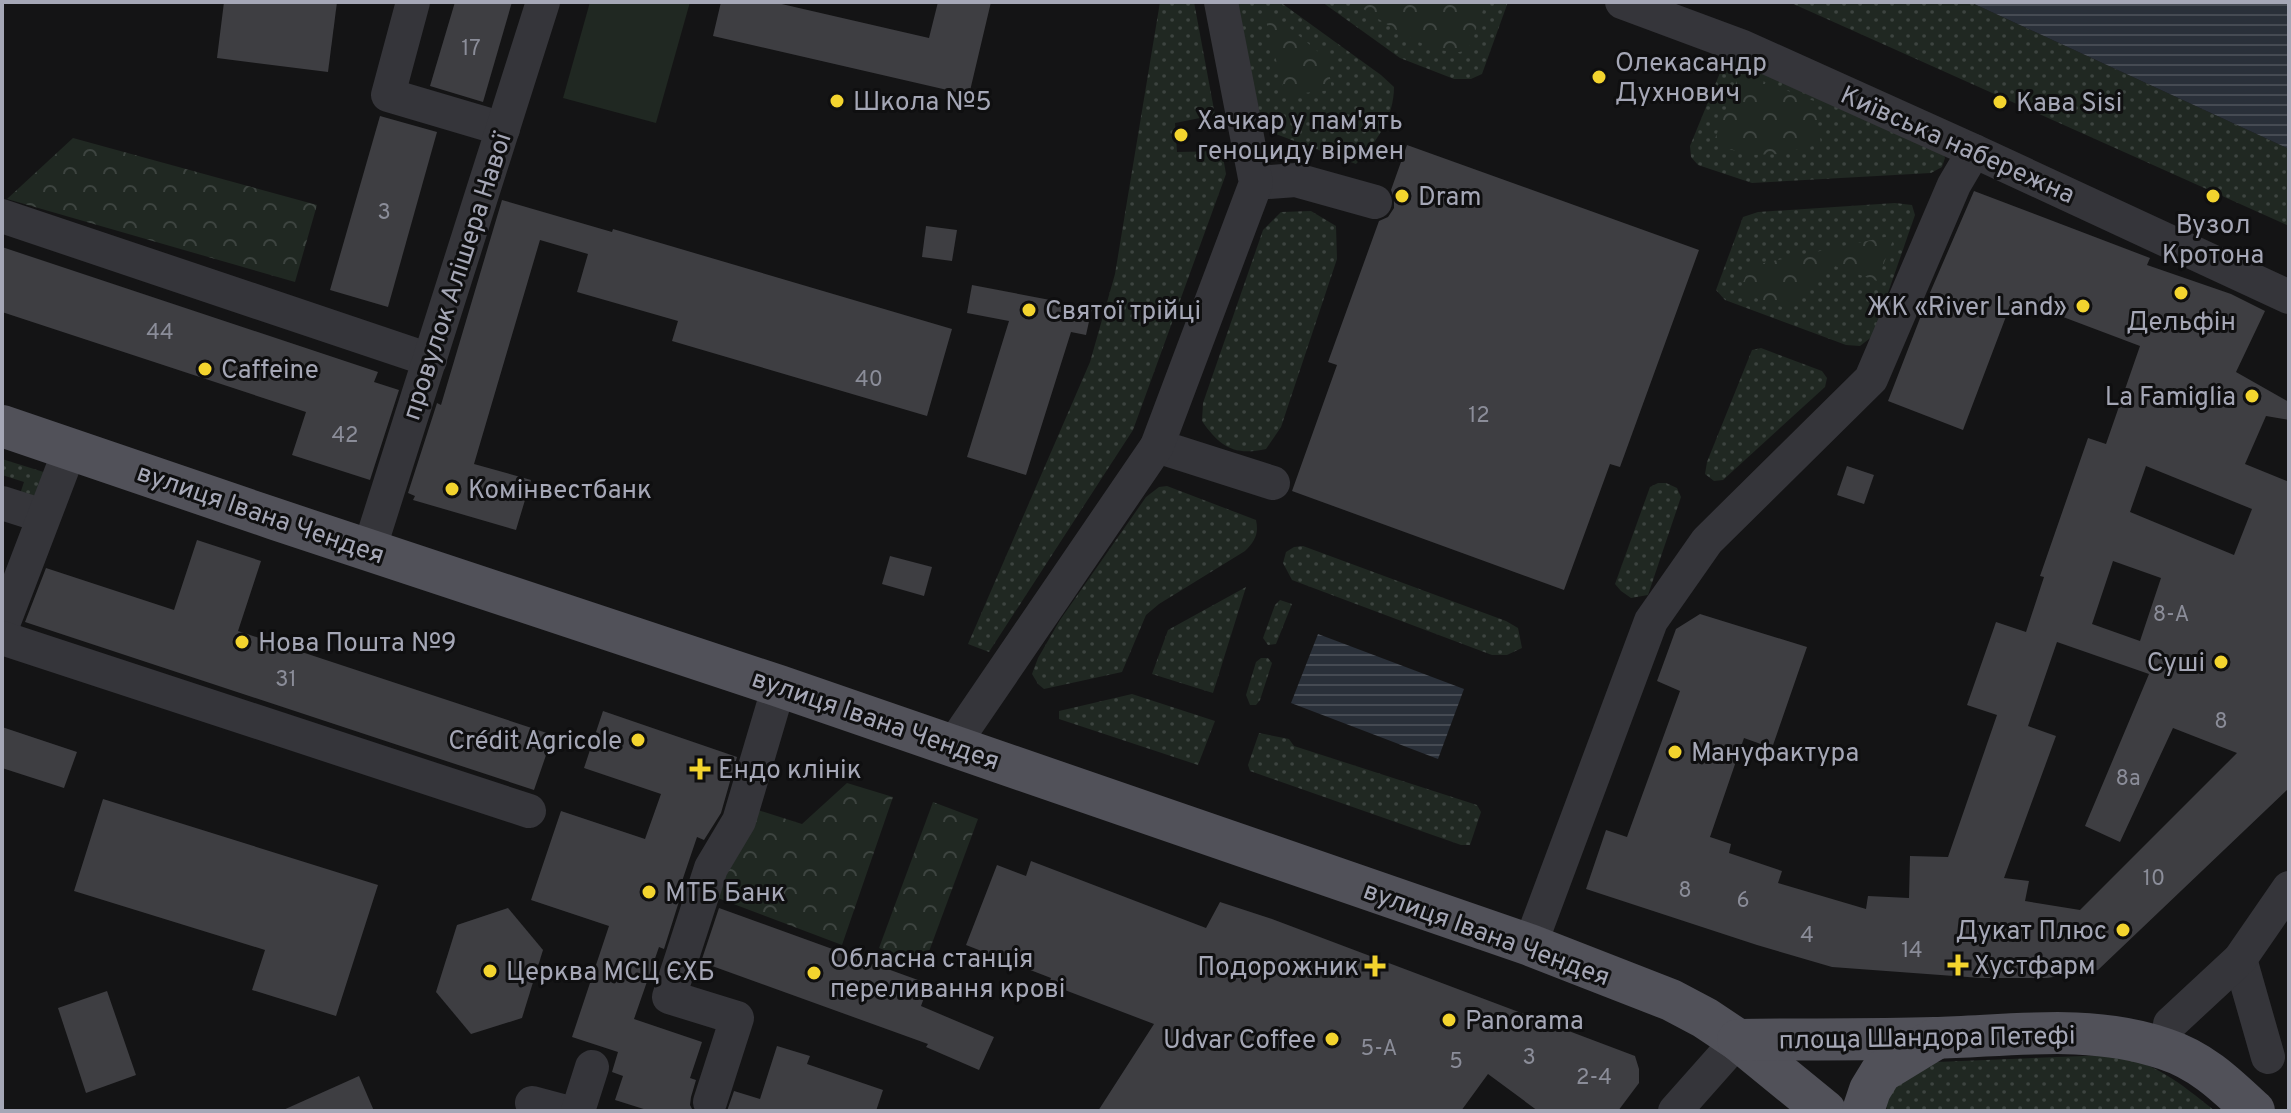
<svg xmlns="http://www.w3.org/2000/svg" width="2291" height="1113" viewBox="0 0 2291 1113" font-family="Overpass,sans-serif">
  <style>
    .grass { fill: url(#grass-dots) }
    .forest { fill: url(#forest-crowns) }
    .pitch { fill: #202822 }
    .water { fill: url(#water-rules) }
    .building { fill: #3e3e42; fill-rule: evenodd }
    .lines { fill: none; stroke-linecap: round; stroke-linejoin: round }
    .minor { stroke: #35353a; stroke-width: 34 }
    .major { stroke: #515159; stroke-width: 42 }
    .poi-dot { fill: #f3d42e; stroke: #0f0f10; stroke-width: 3 }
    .labels { text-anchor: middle; stroke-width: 6; stroke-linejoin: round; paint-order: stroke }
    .number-label { font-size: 22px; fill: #8b8d99 }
    .poi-label { font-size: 26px; fill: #a5a7b6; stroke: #0f0f10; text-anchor: start }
    .street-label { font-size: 26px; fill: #a5a7b6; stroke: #0f0f10 }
  </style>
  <defs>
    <pattern id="grass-dots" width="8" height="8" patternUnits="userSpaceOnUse" patternTransform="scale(2)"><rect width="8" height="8" fill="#202822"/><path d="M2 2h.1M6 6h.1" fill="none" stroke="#3d4440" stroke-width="1.8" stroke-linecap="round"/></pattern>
    <pattern id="forest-crowns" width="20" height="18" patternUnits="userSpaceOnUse" patternTransform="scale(2)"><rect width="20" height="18" fill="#202822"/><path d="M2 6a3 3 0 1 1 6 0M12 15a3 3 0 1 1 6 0" fill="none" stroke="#3d4440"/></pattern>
    <pattern id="water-rules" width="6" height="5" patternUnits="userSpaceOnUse" patternTransform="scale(2)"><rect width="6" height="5" fill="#2a3039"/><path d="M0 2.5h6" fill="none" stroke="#464b53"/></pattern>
  </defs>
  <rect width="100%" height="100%" fill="#141415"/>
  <g class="grass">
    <polygon points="1160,2 1194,2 1215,115 1175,123 1177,152 1222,151 1226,174 1133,430 989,652 968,644 1090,362 1115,274"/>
    <path d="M1233,2H1280L1381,75L1394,87C1394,117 1376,143 1356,164L1273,133L1262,127Z"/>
    <polygon points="1322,2 1508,2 1482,74 1471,79 1454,79 1400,58"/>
    <polygon points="1789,2 1970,2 2289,149 2289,226"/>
    <polygon points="1726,58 1942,148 1945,158 1942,167 1931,173 1752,183 1698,165 1691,157 1690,146"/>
    <polygon points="1895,203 1912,205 1915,215 1873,336 1860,346 1846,345 1725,300 1716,290 1743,217 1758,212"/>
    <path d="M1311,211L1336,226L1337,259L1281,427L1266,449C1234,456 1220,447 1202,421L1203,403L1263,230L1281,212Z"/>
    <polygon points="1761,348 1822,371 1827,378 1825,387 1723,480 1714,481 1705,474 1707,462 1752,350"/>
    <polygon points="2,459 50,474 40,503 19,497 24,482 2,475"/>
    <polygon points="1658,483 1666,483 1677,488 1681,497 1648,595 1631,598 1621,591 1615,584 1650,487"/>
    <path d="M1167,486L1256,520C1259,534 1255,541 1245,551L1159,604L1146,615L1122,672L1044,689L1038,684L1032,674L1038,658L1060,620L1146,497L1159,487Z"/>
    <polygon points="1303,546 1506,621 1518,628 1522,648 1507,655 1492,655 1292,580 1283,563 1286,552 1294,547"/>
    <polygon points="1246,587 1213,693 1152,674 1168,630"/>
    <polygon points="1280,600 1292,604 1276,644 1268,645 1263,638 1275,605"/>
    <polygon points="1261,658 1268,658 1272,663 1260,700 1256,705 1250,705 1246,695 1256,662"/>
    <polygon points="1132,694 1215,721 1198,765 1059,719 1059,711"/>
    <polygon points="1259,733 1289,739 1294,746 1477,805 1481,812 1470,845 1461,845 1250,771 1248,765"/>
    <path d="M2108,1055C2153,1060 2180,1083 2215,1111H1887L1886,1105L1892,1087L1937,1062Z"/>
  </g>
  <g class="forest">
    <path d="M1353,2H1486L1468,50C1437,62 1379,19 1353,2Z"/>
    <polygon points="1262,5 1327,59 1332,90 1285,95"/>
    <polygon points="1739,75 1747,75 1814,101 1821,144 1778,154 1749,155 1713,144"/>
    <polygon points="73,138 317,205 295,282 7,199"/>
    <polygon points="1895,235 1877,281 1835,266 1788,309 1739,292 1750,266"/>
    <polygon points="847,783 893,797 842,945 707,894 739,804 802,824"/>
    <polygon points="933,802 978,819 924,965 879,948"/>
  </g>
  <polygon class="pitch" points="590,2 690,2 656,123 563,98"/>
  <g class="water">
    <polygon points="1970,2 2289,2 2289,149"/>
    <polygon points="1318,634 1464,689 1438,759 1291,703"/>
  </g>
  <g class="building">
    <polygon points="224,2 337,2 328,72 217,58"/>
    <polygon points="455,2 512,2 483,102 430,86"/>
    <polygon points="721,2 773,2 929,38 938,2 991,2 969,95 713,36"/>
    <polygon points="380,116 437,132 388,307 330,290"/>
    <polygon points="1407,145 1699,250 1620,467 1610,464 1564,590 1292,491 1337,365 1328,362 1379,221 1388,217 1394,208 1394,198 1391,190"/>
    <path d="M1974,191L2150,258L2147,265L2231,294L2265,311L2236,372L2289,402V420L2266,416L2245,464L2289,482V788L2098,970L2047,978H1981L1832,967L1757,945L1586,889L1606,830L1627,837L1680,691L1657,681L1676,629L1700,614L1807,647L1772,748L1744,738L1710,837L1731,844L1729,853L1782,871L1778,883L1866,909L1868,896L1909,898L1910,856L1948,857L1997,715L1967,705L1996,622L2026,632L2044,577L2040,576L2088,438L2106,444L2140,346L2013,298L1963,430L1888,401L1929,295ZM2146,466L2252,509L2234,555L2130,512ZM2113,561L2161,578L2140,641L2092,624ZM2057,642L2149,674L2085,826L2120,842L2173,728L2237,753L2080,910L2025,901L2029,881L2004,878L2056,736L2028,726Z"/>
    <polygon points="502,200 612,232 613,229 952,329 927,416 672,341 678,321 577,292 588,254 540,240 474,464 531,480 516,530 413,500 415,496 408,493 437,403 441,405"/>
    <polygon points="926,226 957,230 952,261 922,257"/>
    <polygon points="2,247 378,372 374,382 399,390 370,480 292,455 306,412 2,312"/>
    <polygon points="972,285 1092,308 1086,335 1071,332 1026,475 967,457 1009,321 967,313"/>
    <polygon points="1847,466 1874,475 1864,504 1837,495"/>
    <polygon points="197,540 261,561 238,631 553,735 534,790 25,622 46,568 174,610"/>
    <polygon points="890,556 932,567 924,596 882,584"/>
    <polygon points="603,711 737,757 721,813 704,840 697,837 678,893 681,895 664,949 659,947 634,1019 702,1042 690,1078 696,1080 691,1097 690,1105 693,1111 650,1111 615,1100 623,1076 612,1072 618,1052 572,1037 609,926 531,900 561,811 645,839 661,794 584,768"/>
    <polygon points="2,727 77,752 64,788 2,768"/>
    <polygon points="103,799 378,885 336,1016 252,990 265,950 74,891"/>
    <polygon points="1031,861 1206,928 1220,902 1272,919 1635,1056 1639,1069 1639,1083 1618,1111 1538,1111 1488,1074 1461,1111 1098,1111 1154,1024 1049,984 1051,978 966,945 997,865 1026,876"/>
    <polygon points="508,908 543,950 522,1018 471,1034 436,992 457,925"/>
    <polygon points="719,908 929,984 921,1006 994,1037 979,1070 926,1047 928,1044 701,962"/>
    <polygon points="107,991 136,1075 86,1093 58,1008"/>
    <polygon points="777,1046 810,1056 807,1064 883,1090 876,1111 727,1111 734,1091 760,1099"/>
    <polygon points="359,1076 374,1111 281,1111"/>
  </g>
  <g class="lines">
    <g class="minor">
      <polyline points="413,2 388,95 503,129"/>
      <polyline points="1622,2 1743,47 1974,151 2289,297"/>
      <polyline points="1256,183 1296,180 1375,202"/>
      <polyline points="2,216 430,360"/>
      <polyline points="1157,446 1273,483"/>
      <polyline points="2,503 43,516"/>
      <polyline points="369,550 543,2"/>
      <polyline points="2,627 70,449"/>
      <polyline points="2,638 529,811"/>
      <polyline points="953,745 1157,446 1256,183 1221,2"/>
      <polyline points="1530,945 1651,621 1707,541 1871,379 1954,185 1974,151"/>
      <polyline points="2240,959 2268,1057"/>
      <polyline points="2170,1024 2240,959 2289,888"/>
      <polyline points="710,1102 737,1018 669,997 711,868 739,821 779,686"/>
      <polyline points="532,1103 562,1111"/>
      <polyline points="578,1111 592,1067"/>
      <polyline points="1675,1111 1738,1040"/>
    </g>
    <g class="major">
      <polyline points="2,426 275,519 779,686 1530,945 1671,1000 1705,1018 1738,1040 1825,1111"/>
      <path d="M1738,1040C1803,1039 1869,1040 1934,1038C2011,1036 2090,1023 2165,1049C2202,1061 2226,1085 2254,1111"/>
      <polyline points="1863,1111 1870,1090 1881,1072 1935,1039"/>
    </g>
  </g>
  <g class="poi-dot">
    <circle cx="1599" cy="77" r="8"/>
    <circle cx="837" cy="101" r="8"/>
    <circle cx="2000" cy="102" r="8"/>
    <circle cx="1181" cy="135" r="8"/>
    <circle cx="1402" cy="196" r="8"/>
    <circle cx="2213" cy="196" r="8"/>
    <circle cx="2181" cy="293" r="8"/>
    <circle cx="2083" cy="306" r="8"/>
    <circle cx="1029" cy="310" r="8"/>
    <circle cx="205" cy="369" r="8"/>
    <circle cx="2252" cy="396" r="8"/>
    <circle cx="452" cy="489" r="8"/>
    <circle cx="242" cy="642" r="8"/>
    <circle cx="2221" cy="662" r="8"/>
    <circle cx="638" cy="740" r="8"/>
    <circle cx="1675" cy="752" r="8"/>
    <path d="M696 757h8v8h8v8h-8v8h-8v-8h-8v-8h8z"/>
    <circle cx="649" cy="892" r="8"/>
    <circle cx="2123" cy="930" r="8"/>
    <path d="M1954 953h8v8h8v8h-8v8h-8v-8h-8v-8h8z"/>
    <path d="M1371 954h8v8h8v8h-8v8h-8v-8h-8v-8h8z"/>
    <circle cx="490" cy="971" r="8"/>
    <circle cx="814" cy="973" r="8"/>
    <circle cx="1449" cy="1020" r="8"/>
    <circle cx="1332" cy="1039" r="8"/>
  </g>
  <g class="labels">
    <g class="number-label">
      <text x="471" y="55">17</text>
      <text x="384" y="219">3</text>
      <text x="160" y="339">44</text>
      <text x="869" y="386">40</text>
      <text x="1479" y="422">12</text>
      <text x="345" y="442">42</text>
      <text x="2171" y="621">8-А</text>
      <text x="286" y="686">31</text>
      <text x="2221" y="728">8</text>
      <text x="2128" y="785">8а</text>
      <text x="2154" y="885">10</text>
      <text x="1685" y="897">8</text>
      <text x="1743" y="907">6</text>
      <text x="1807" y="942">4</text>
      <text x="1912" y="957">14</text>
      <text x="1379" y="1055">5-А</text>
      <text x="1529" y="1064">3</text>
      <text x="1456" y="1068">5</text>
      <text x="1594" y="1084">2-4</text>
    </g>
    <g class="poi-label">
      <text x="1615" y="71">Олекасандр<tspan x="1615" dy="30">Духнович</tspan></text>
      <text x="853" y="110">Школа №5</text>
      <text x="2016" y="111">Кава Sisi</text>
      <text x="1197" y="129">Хачкар у пам'ять<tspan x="1197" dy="30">геноциду вірмен</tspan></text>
      <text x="1418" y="205">Dram</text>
      <text x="2213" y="233" text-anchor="middle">Вузол<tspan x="2213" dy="30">Кротона</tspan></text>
      <text x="2067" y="315" text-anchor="end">ЖК «River Land»</text>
      <text x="1045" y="319">Святої трійці</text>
      <text x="2181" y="330" text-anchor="middle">Дельфін</text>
      <text x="221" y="378">Caffeine</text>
      <text x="2236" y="405" text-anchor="end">La Famiglia</text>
      <text x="468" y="498">Комінвестбанк</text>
      <text x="258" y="651">Нова Пошта №9</text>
      <text x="2205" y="671" text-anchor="end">Суші</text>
      <text x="622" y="749" text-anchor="end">Crédit Agricole</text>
      <text x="1691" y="761">Мануфактура</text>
      <text x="718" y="778">Ендо клінік</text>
      <text x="665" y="901">МТБ Банк</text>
      <text x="2107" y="939" text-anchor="end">Дукат Плюс</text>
      <text x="830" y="967">Обласна станція<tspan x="830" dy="30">переливання крові</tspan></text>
      <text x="1974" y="974">Хустфарм</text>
      <text x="1359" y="975" text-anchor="end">Подорожник</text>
      <text x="506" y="980">Церква МСЦ ЄХБ</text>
      <text x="1465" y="1029">Panorama</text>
      <text x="1316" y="1048" text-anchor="end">Udvar Coffee</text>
    </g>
    <g class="street-label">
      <text transform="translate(1958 144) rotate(24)" y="9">Київська набережна</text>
      <text transform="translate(456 276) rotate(-72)" y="9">провулок Алішера Навої</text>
      <text transform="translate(261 513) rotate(19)" y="9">вулиця Івана Чендея</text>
      <text transform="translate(876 719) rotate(19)" y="9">вулиця Івана Чендея</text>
      <text transform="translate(1487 933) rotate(20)" y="9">вулиця Івана Чендея</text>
      <text transform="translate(1927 1037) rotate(-1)" y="9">площа Шандора Петефі</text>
    </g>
  </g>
  <rect width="2291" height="1113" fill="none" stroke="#a5a7b6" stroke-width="8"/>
</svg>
